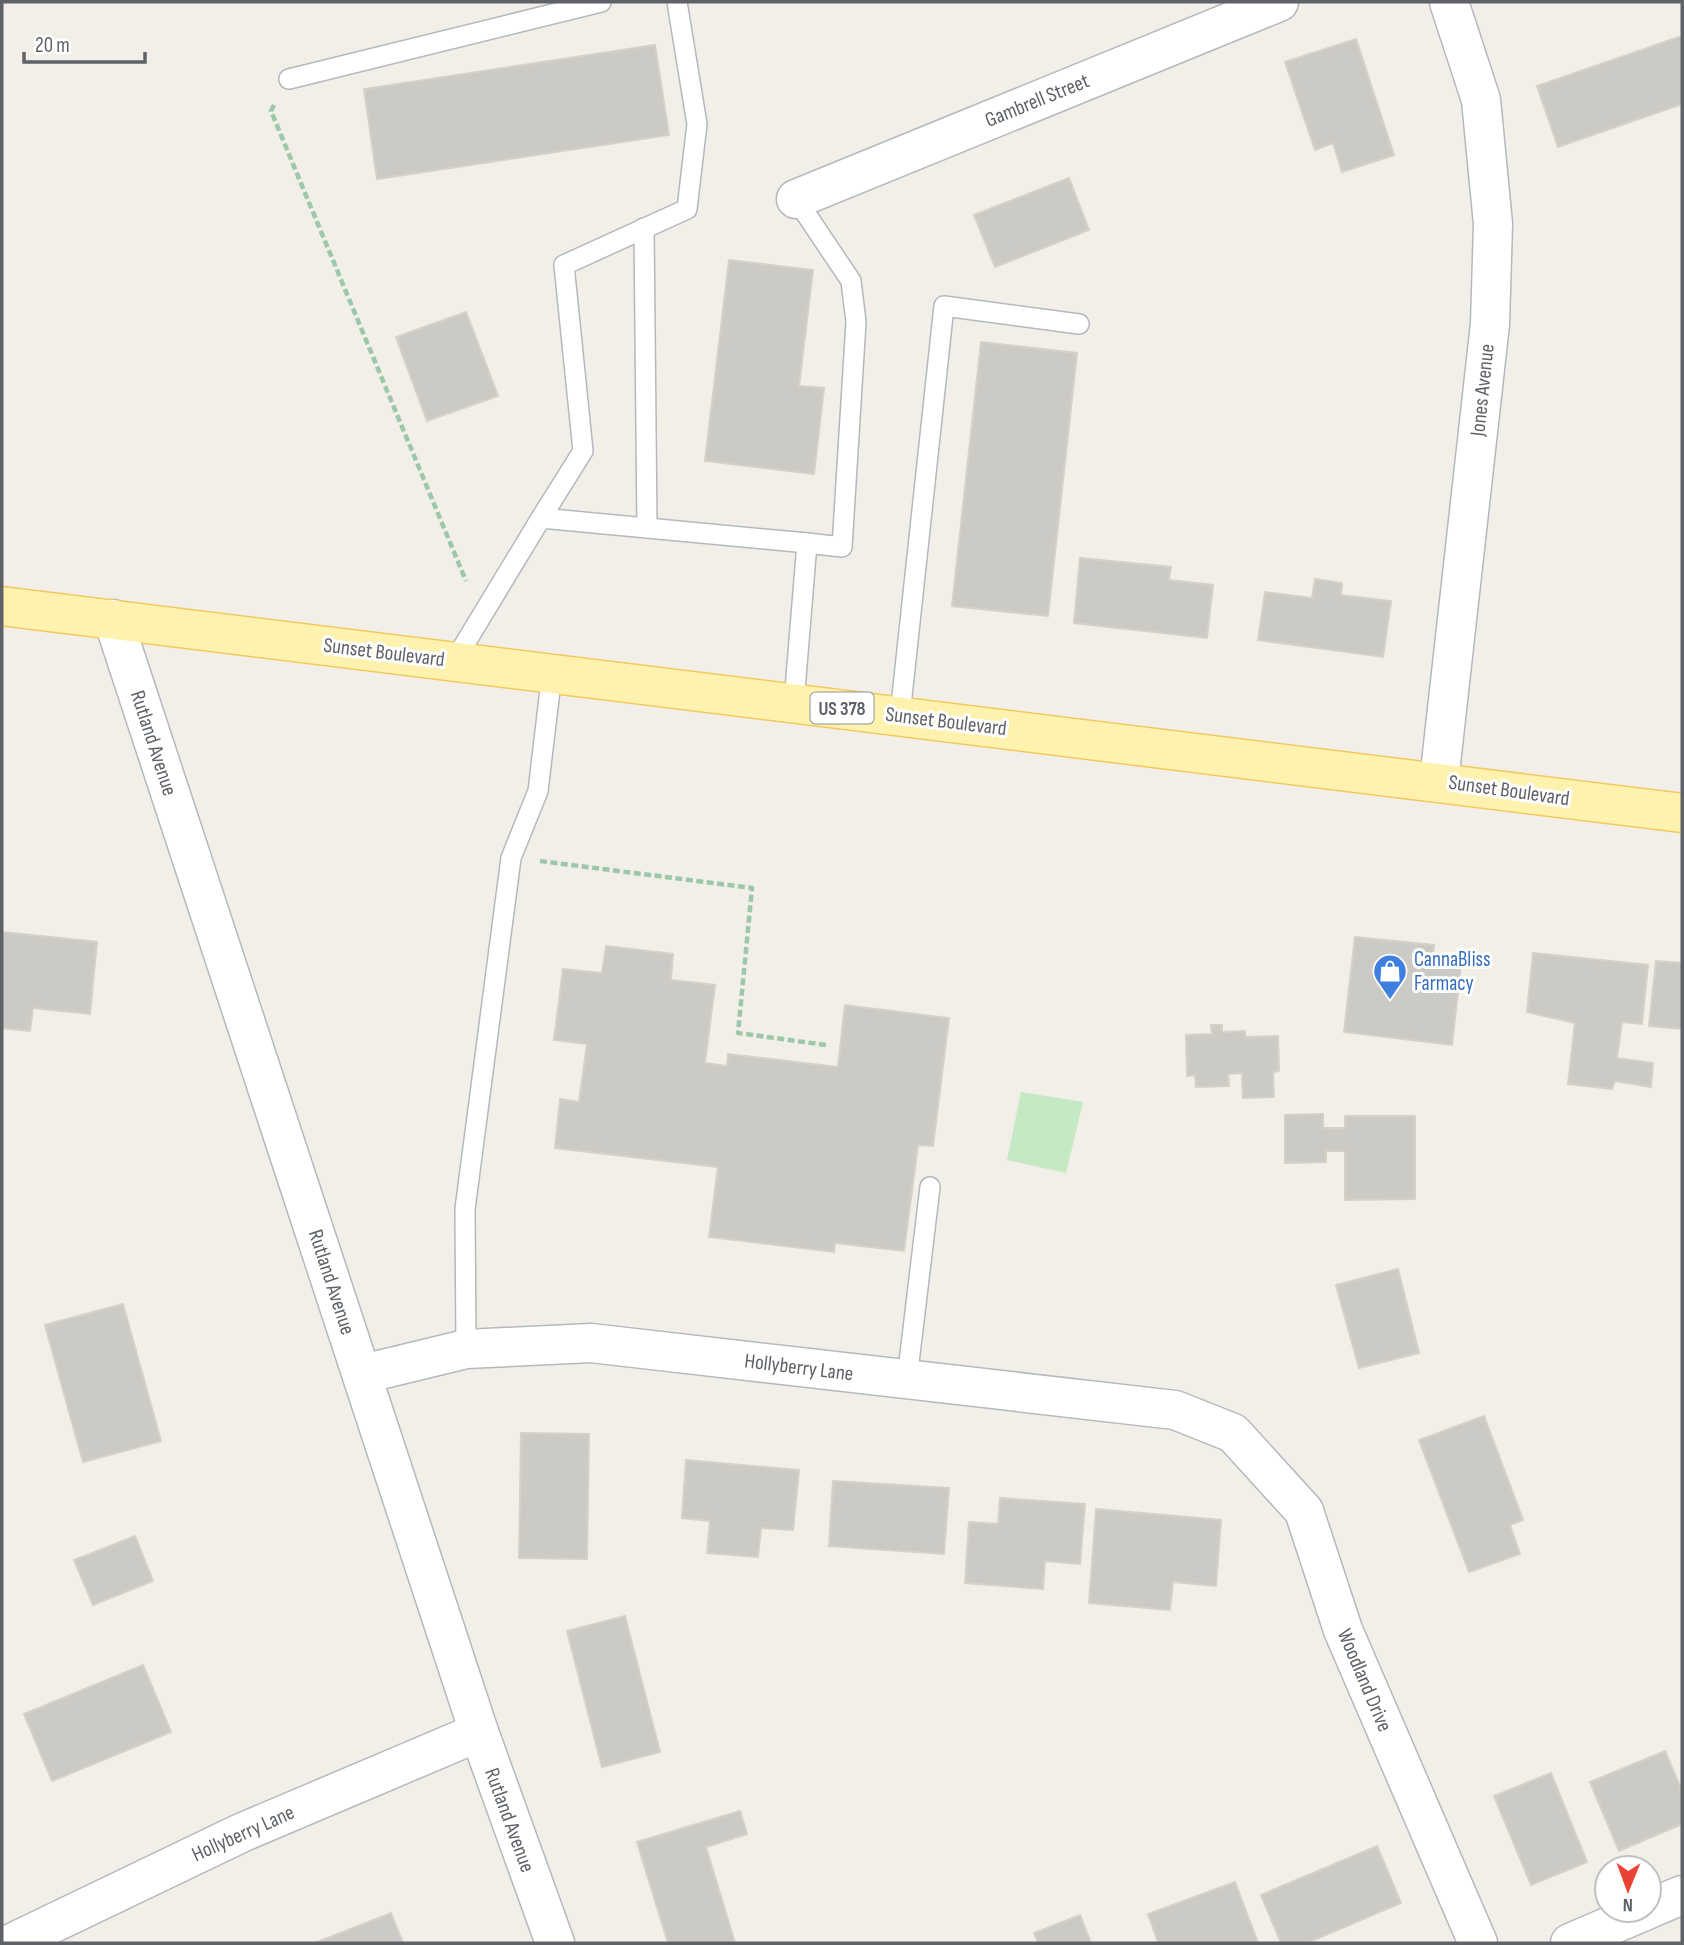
<svg xmlns="http://www.w3.org/2000/svg" width="1684" height="1945" viewBox="0 0 1684 1945" font-family="'Sofia Sans Condensed',sans-serif">
  <style>
    .green { fill: #c5e8c5 }
    .building { fill: #cccac5; stroke: #d6d1c6; stroke-width: 2 }
    .lines { fill: none; stroke-linecap: round; stroke-linejoin: round }
    .service-casing { stroke: #b5b8bc; stroke-width: 22 }
    .minor-casing { stroke: #b5b8bc; stroke-width: 41 }
    .primary-casing { stroke: #f2c960; stroke-width: 41 }
    .path { stroke: #9cc7a9; stroke-width: 4.5; stroke-dasharray: 7 3.5; stroke-linecap: butt }
    .service { stroke: #fff; stroke-width: 19 }
    .minor { stroke: #fff; stroke-width: 38 }
    .primary { stroke: #fff2af; stroke-width: 38 }
    .labels { text-anchor: middle; stroke-width: 6; stroke-linejoin: round; paint-order: stroke }
    .shield { fill: #fff; stroke: #8f9295; stroke-width: 2 }
    .shield-label { font-size: 19px; font-weight: bold; fill: #5f6368 }
    .street-label { font-size: 21px; fill: #5f6368; stroke: #fff }
    .shop-label { font-size: 21px; fill: #366cbe; stroke: #fff; text-anchor: start }
  </style>
  <rect width="100%" height="100%" fill="#f1efe8"/>
  <polygon class="green" points="1021,1092 1083,1102 1066,1173 1007,1160"/>
  <g class="building">
    <polygon points="1682,36 1682,104 1558,147 1537,86"/>
    <polygon points="1356,39 1394,155 1342,172 1333,143 1315,150 1285,62"/>
    <polygon points="655,45 669,135 377,179 364,89"/>
    <polygon points="1069,178 1089,230 995,267 974,215"/>
    <polygon points="729,260 813,270 799,386 824,388 814,474 705,461"/>
    <polygon points="466,312 498,396 427,421 396,337"/>
    <polygon points="981,342 1077,353 1048,616 952,606"/>
    <polygon points="1080,558 1171,567 1169,580 1213,585 1207,638 1074,623"/>
    <polygon points="1315,579 1342,583 1341,595 1391,601 1383,657 1258,640 1265,592 1312,598"/>
    <polygon points="2,932 97,942 90,1014 33,1008 30,1031 2,1028"/>
    <polygon points="1355,937 1434,945 1432,962 1461,965 1452,1045 1344,1032"/>
    <polygon points="606,946 673,954 671,980 715,985 705,1063 727,1066 728,1054 838,1067 845,1005 949,1018 933,1146 918,1145 904,1251 835,1243 834,1252 709,1237 718,1167 555,1148 560,1099 579,1102 587,1044 554,1040 563,969 602,973"/>
    <polygon points="1533,953 1648,965 1642,1024 1622,1022 1617,1058 1653,1063 1651,1087 1615,1081 1612,1089 1568,1084 1575,1023 1527,1012"/>
    <polygon points="1656,961 1682,963 1682,1029 1649,1026"/>
    <polygon points="1211,1025 1222,1025 1222,1032 1245,1031 1245,1037 1278,1036 1279,1071 1273,1072 1274,1097 1243,1098 1242,1073 1228,1074 1229,1086 1196,1087 1195,1075 1187,1076 1186,1035 1212,1034"/>
    <polygon points="1323,1114 1323,1128 1345,1128 1345,1116 1415,1116 1415,1199 1345,1200 1345,1151 1326,1151 1326,1162 1285,1163 1285,1115"/>
    <polygon points="1398,1269 1419,1353 1359,1368 1336,1285"/>
    <polygon points="123,1304 161,1441 83,1462 45,1325"/>
    <polygon points="1484,1416 1523,1520 1510,1525 1520,1554 1469,1572 1419,1440"/>
    <polygon points="521,1433 589,1434 587,1559 519,1558"/>
    <polygon points="686,1460 799,1470 793,1530 761,1528 758,1557 707,1553 710,1521 682,1518"/>
    <polygon points="833,1481 949,1488 944,1554 829,1546"/>
    <polygon points="1000,1498 1085,1504 1080,1564 1045,1561 1043,1589 965,1583 969,1522 998,1524"/>
    <polygon points="1096,1509 1221,1520 1216,1586 1173,1582 1170,1610 1089,1603"/>
    <polygon points="135,1536 153,1581 93,1605 74,1560"/>
    <polygon points="625,1616 660,1752 602,1767 567,1631"/>
    <polygon points="143,1665 171,1732 52,1781 24,1714"/>
    <polygon points="1665,1751 1682,1791 1682,1824 1619,1851 1590,1782"/>
    <polygon points="1551,1773 1587,1862 1531,1885 1494,1796"/>
    <polygon points="740,1811 747,1834 706,1847 735,1943 668,1943 637,1842"/>
    <polygon points="1377,1846 1401,1903 1307,1943 1281,1943 1261,1895"/>
    <polygon points="1235,1882 1258,1943 1154,1943 1158,1942 1148,1914"/>
    <polygon points="391,1913 403,1943 315,1943"/>
    <polygon points="1080,1915 1091,1943 1038,1943 1034,1933"/>
  </g>
  <g class="lines">
    <g class="service-casing">
      <g id="service">
        <polyline points="289,79 601,2"/>
        <polyline points="644,228 647,528"/>
        <polyline points="541,518 583,451 564,265 687,209 697,124 677,2"/>
        <polyline points="455,660 541,518 807,543"/>
        <polyline points="794,702 807,543 842,547 856,322 851,281 796,199"/>
        <polyline points="900,715 944,306 1079,324"/>
        <polyline points="466,1349 465,1209 511,858 538,791 552,673"/>
        <polyline points="907,1379 930,1187"/>
      </g>
    </g>
    <g class="minor-casing">
      <g id="minor">
        <polyline points="796,199 1279,2"/>
        <polyline points="113,619 479,1732 555,1943"/>
        <polyline points="1439,781 1490,324 1493,224 1481,100 1449,2"/>
        <polyline points="363,1374 466,1349 591,1343 1175,1410 1233,1433 1304,1511 1343,1630 1478,1943"/>
        <polyline points="1649,1909 1682,1895"/>
        <polyline points="12,1943 241,1833 479,1732"/>
        <polyline points="1570,1943 1647,1910"/>
      </g>
    </g>
    <g class="primary-casing">
      <polyline id="primary" points="2,606 1682,813"/>
    </g>
    <g class="path">
      <polyline points="274,105 271,111 466,581"/>
      <polyline points="540,861 752,888 738,1033 826,1045"/>
    </g>
    <use href="#service" class="service"/>
    <use href="#minor" class="minor"/>
    <use href="#primary" class="primary"/>
  </g>
  <defs>
    <g id="shop-pin" transform="scale(1.75)"><path d="M0 17L-7.5 6A9.5 9.5 0 1 1 7.5 6Z" fill="#3f7fe0" stroke="#fff"/><path d="M-5-2.5h2.3a2.7 3.5 0 0 1 5.4 0H5L5.5 6h-11ZM-1.5-2.5h3a1.5 2.3 0 0 0-3 0Z" fill="#fff"/></g>
  </defs>
  <g fill-rule="evenodd">
    <use href="#shop-pin" x="1390" y="971"/>
  </g>
  <g class="labels">
    <rect class="shield" x="810.5" y="692.5" width="63" height="31" rx="5"/>
    <g class="shield-label">
      <text x="842" y="715">US 378</text>
    </g>
    <g class="street-label">
      <text transform="translate(1037 100) rotate(-22)" y="7">Gambrell Street</text>
      <text transform="translate(1482 390) rotate(-84)" y="7">Jones Avenue</text>
      <text transform="translate(384 652) rotate(7)" y="7">Sunset Boulevard</text>
      <text transform="translate(946 721) rotate(7)" y="7">Sunset Boulevard</text>
      <text transform="translate(154 743) rotate(72)" y="7">Rutland Avenue</text>
      <text transform="translate(1509 790) rotate(8)" y="7">Sunset Boulevard</text>
      <text transform="translate(332 1282) rotate(72)" y="7">Rutland Avenue</text>
      <text transform="translate(799 1367) rotate(7)" y="7">Hollyberry Lane</text>
      <text transform="translate(1365 1680) rotate(67)" y="7">Woodland Drive</text>
      <text transform="translate(510 1820) rotate(70)" y="7">Rutland Avenue</text>
      <text transform="translate(243 1833) rotate(-24)" y="7">Hollyberry Lane</text>
    </g>
    <g class="shop-label">
      <text x="1414" y="966">CannaBliss<tspan x="1414" dy="24">Farmacy</tspan></text>
    </g>
  </g>
  <rect width="1684" height="1945" fill="none" stroke="#5f6368" stroke-width="7"/>
  <g transform="translate(1628 1889) rotate(181)"><circle r="33" fill="#ffffff" stroke="#bfc1c3" stroke-width="2"/>
  <path d="M0-5L12 26L0 18L-12 26Z" fill="#ea4335"/>
  <text y="-10" font-size="19" font-weight="bold" text-anchor="middle" fill="#5f6368">N</text>
  </g>
  <path d="M24 52v10h121v-10" fill="none" stroke="#5f6368" stroke-width="3.5"/>
  <text x="35" y="52" font-size="21" fill="#5f6368" stroke="#ffffff" stroke-width="5" paint-order="stroke">20 m</text>
</svg>
